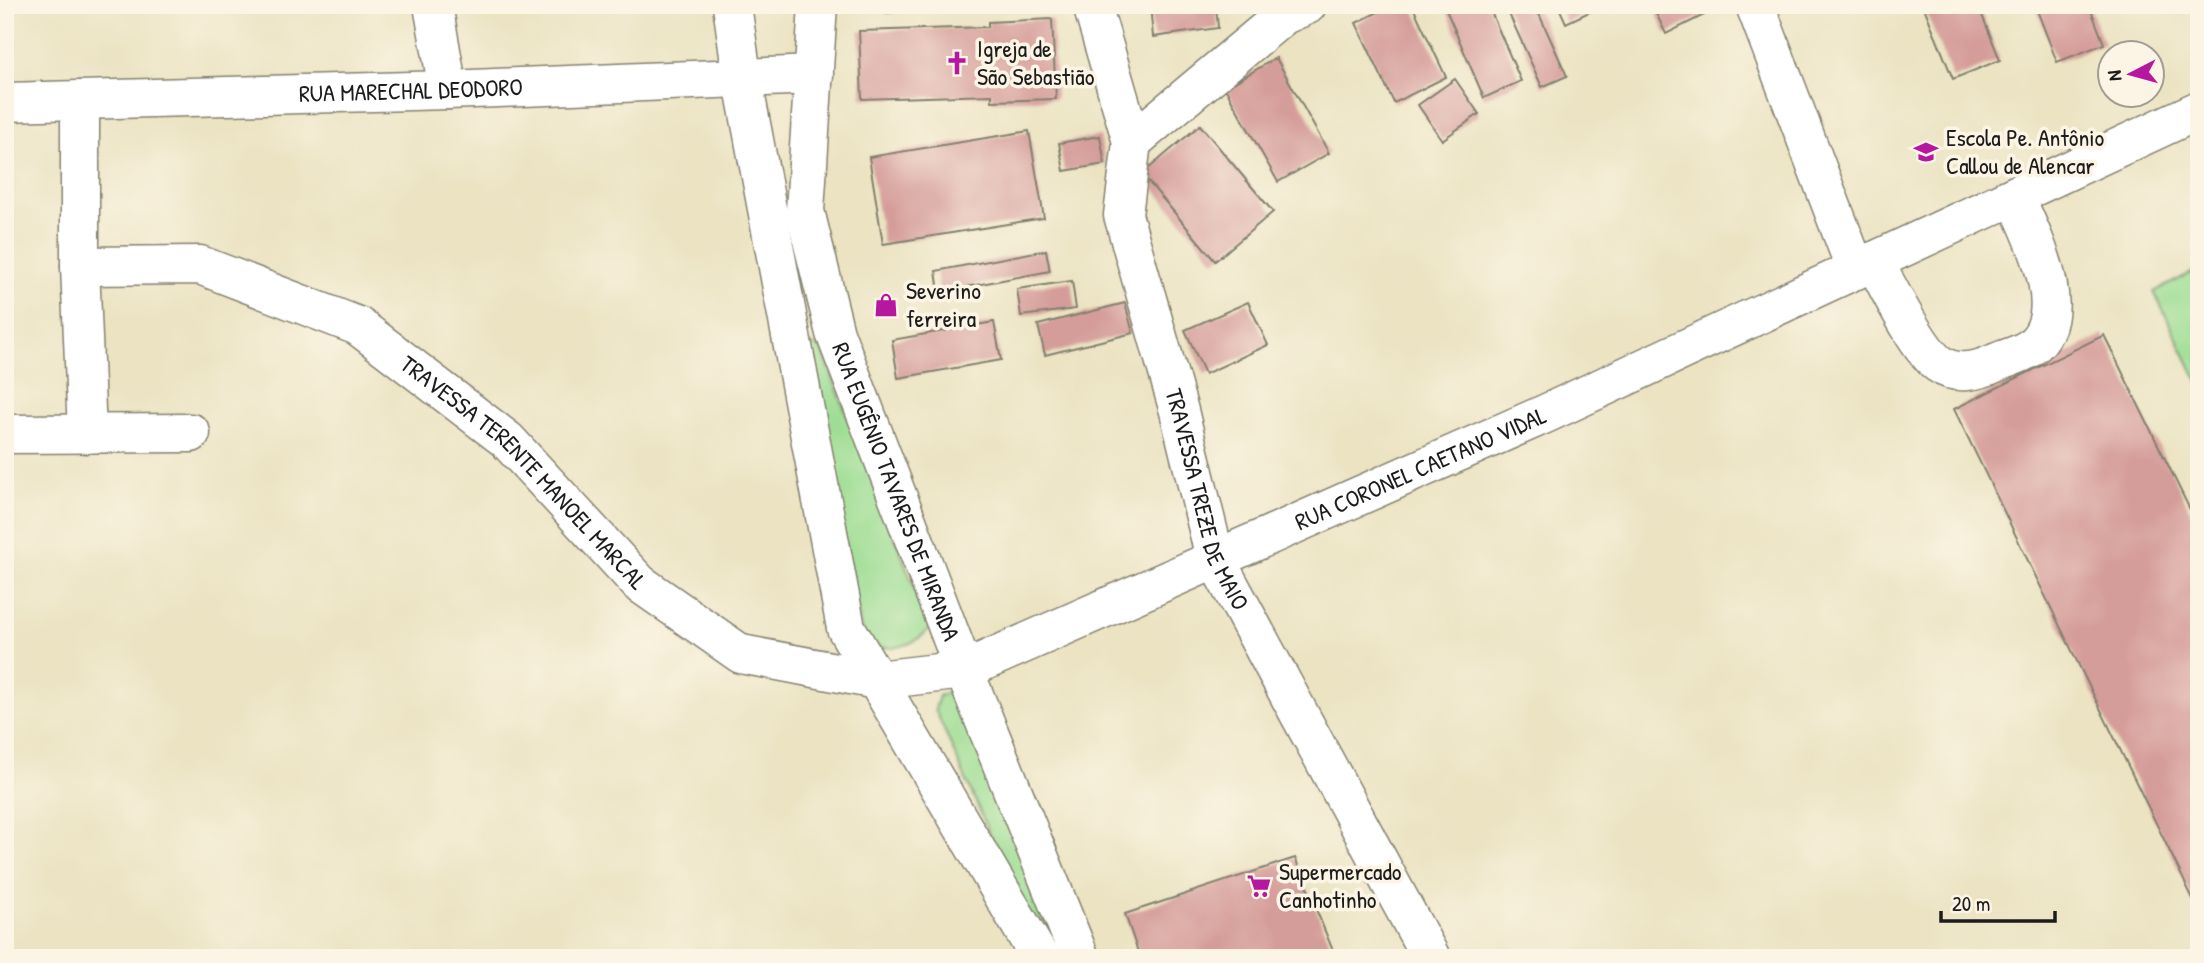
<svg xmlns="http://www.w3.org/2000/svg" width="2204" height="963" viewBox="0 0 2204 963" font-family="'Patrick Hand',sans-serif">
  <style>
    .green { fill: #9cdd93; stroke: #5c7c58; stroke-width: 2 }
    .building { fill: #d59d9a }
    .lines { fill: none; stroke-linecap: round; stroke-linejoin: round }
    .minor-casing { stroke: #84806f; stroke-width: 41 }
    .minor { stroke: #fff; stroke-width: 38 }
    .labels { text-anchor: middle; stroke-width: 7; stroke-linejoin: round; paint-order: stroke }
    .poi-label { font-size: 24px; fill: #1c1c1c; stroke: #fcf5e5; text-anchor: start }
    .street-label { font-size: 24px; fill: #1c1c1c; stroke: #fcf5e5 }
  </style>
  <rect width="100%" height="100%" fill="#fcf5e5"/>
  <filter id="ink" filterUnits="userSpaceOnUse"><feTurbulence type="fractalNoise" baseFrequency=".0143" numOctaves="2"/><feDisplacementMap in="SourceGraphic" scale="14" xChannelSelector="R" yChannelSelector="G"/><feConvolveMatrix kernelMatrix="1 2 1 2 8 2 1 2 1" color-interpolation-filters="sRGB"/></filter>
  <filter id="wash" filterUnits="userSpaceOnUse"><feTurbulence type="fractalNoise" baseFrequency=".00686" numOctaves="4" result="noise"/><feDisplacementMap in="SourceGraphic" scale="28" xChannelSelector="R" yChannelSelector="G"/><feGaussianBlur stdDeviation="1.57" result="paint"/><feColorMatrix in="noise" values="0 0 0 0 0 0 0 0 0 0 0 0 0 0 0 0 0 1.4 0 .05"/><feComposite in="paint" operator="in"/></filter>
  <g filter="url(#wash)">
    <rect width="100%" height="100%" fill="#ebe3c2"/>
    <g class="green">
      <polygon points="2199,269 2199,383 2154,292"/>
      <path d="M806,345L817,346L823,353L930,628C914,647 883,656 863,638Z"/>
      <polygon points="951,690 1074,958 1044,958 935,709 939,696"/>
    </g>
    <g id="blocks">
      <g class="building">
        <polygon points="885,5 952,5 952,7 886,13"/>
        <polygon points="1150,5 1216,5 1218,28 1153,37"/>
        <polygon points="1392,5 1412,5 1446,77 1394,103 1356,23"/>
        <polygon points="1444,5 1488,5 1521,81 1484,98"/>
        <polygon points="1505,5 1535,5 1567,76 1542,87"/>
        <polygon points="1558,5 1604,5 1566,23"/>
        <polygon points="1652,5 1724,5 1666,34"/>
        <polygon points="1923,5 1978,5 2000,60 1953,79"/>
        <polygon points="2035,5 2089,5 2104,44 2057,62"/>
        <polygon points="1052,19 1056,99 992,101 992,95 862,99 859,31 988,27 988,22"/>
        <polygon points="1276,58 1329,153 1278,182 1225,88"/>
        <polygon points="1455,79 1479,114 1442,140 1418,105"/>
        <polygon points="1200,125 1273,212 1215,261 1142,174"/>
        <polygon points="1029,131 1044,218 883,244 869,157"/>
        <polygon points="1100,136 1105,164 1064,171 1059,143"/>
        <polygon points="1046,250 1050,271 939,292 936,271"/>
        <polygon points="1072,281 1076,309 1021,316 1017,289"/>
        <polygon points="1248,302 1268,345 1205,374 1185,330"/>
        <polygon points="1125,303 1133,333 1045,355 1038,325"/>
        <polygon points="994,322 1001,360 898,378 892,340"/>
        <polygon points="2104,335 2199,528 2199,899 2194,901 1954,409"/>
        <polygon points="1295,858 1336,958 1140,958 1125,914"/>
      </g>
    </g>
  </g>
  <g filter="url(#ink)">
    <use href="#blocks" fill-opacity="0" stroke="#84806f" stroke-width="2"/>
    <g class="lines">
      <g class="minor-casing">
        <g id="minor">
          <polyline points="433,5 448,90"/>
          <polyline points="732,5 742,76 846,628 1040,958"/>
          <path id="s1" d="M818,5L805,211L835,333L964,670L1080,958"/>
          <path id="s2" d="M1092,5L1132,142L1123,215L1179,411L1215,558L1431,958"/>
          <polyline points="1755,5 1856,270"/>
          <polyline points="80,100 80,266 87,434"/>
          <path id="s3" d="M5,102L448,90L814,75"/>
          <polyline points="1132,142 1284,15 1307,5"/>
          <path d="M1874,261C1887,285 1918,349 1939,364C1956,376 1978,371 1995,363C2006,358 2020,355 2030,348C2075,315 2031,234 2015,196"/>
          <path id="s4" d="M80,266L200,265L358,326L507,440L639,583L741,654L877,680L964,670L1545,414L2199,110"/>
          <polyline points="5,434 191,433"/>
        </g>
      </g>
      <use href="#minor" class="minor"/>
    </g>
  </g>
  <defs>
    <g id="church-bare" transform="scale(1.89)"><path d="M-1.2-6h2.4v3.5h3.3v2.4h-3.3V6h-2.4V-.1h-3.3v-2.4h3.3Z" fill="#b5179e" stroke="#fcf5e5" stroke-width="2.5" paint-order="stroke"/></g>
    <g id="school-bare" transform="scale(1.89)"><path d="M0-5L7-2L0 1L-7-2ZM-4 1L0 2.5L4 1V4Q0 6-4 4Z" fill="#b5179e" stroke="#fcf5e5" stroke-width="2.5" paint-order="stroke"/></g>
    <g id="shop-bare" transform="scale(1.89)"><path d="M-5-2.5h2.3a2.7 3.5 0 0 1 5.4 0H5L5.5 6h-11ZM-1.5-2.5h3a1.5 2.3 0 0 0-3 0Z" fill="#b5179e" stroke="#fcf5e5" stroke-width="2.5" paint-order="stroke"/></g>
    <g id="supermarket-bare" transform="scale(1.89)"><path d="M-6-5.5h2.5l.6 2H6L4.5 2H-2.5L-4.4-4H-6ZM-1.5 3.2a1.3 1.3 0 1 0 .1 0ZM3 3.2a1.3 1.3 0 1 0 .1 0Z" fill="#b5179e" stroke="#fcf5e5" stroke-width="2.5" paint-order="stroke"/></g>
  </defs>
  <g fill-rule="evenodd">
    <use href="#church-bare" x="957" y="63"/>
    <use href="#school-bare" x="1926" y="152"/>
    <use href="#shop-bare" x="886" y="305"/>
    <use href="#supermarket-bare" x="1259" y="886"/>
  </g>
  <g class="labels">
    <g class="poi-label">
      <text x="977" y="57">Igreja de<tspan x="977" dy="28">São Sebastião</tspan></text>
      <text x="1946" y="146">Escola Pe. Antônio<tspan x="1946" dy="28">Callou de Alencar</tspan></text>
      <text x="906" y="299">Severino<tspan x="906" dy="28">ferreira</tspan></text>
      <text x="1279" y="880">Supermercado<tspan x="1279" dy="28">Canhotinho</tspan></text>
    </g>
    <g class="street-label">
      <text dy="8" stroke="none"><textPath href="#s3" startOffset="406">RUA MARECHAL DEODORO</textPath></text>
      <text dy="8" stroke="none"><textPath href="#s4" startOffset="1521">RUA CORONEL CAETANO VIDAL</textPath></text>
      <text dy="8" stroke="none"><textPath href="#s4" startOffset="511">TRAVESSA TERENTE MANOEL MARCAL</textPath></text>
      <text dy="8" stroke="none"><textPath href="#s1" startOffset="502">RUA EUGÊNIO TAVARES DE MIRANDA</textPath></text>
      <text dy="8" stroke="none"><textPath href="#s2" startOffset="513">TRAVESSA TREZE DE MAIO</textPath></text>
    </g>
  </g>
  <rect width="2204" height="963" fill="none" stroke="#fcf5e5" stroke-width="28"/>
  <g transform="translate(2131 74) rotate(264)"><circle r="33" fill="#fcf5e5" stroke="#a29e95" stroke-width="2"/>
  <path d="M0-5L12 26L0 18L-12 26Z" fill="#b5179e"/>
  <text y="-10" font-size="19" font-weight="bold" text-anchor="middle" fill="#1c1c1c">N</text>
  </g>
  <path d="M1941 911v10h114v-10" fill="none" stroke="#1c1c1c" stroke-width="3.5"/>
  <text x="1952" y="911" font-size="21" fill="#1c1c1c" stroke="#fcf5e5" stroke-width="5" paint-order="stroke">20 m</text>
</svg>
